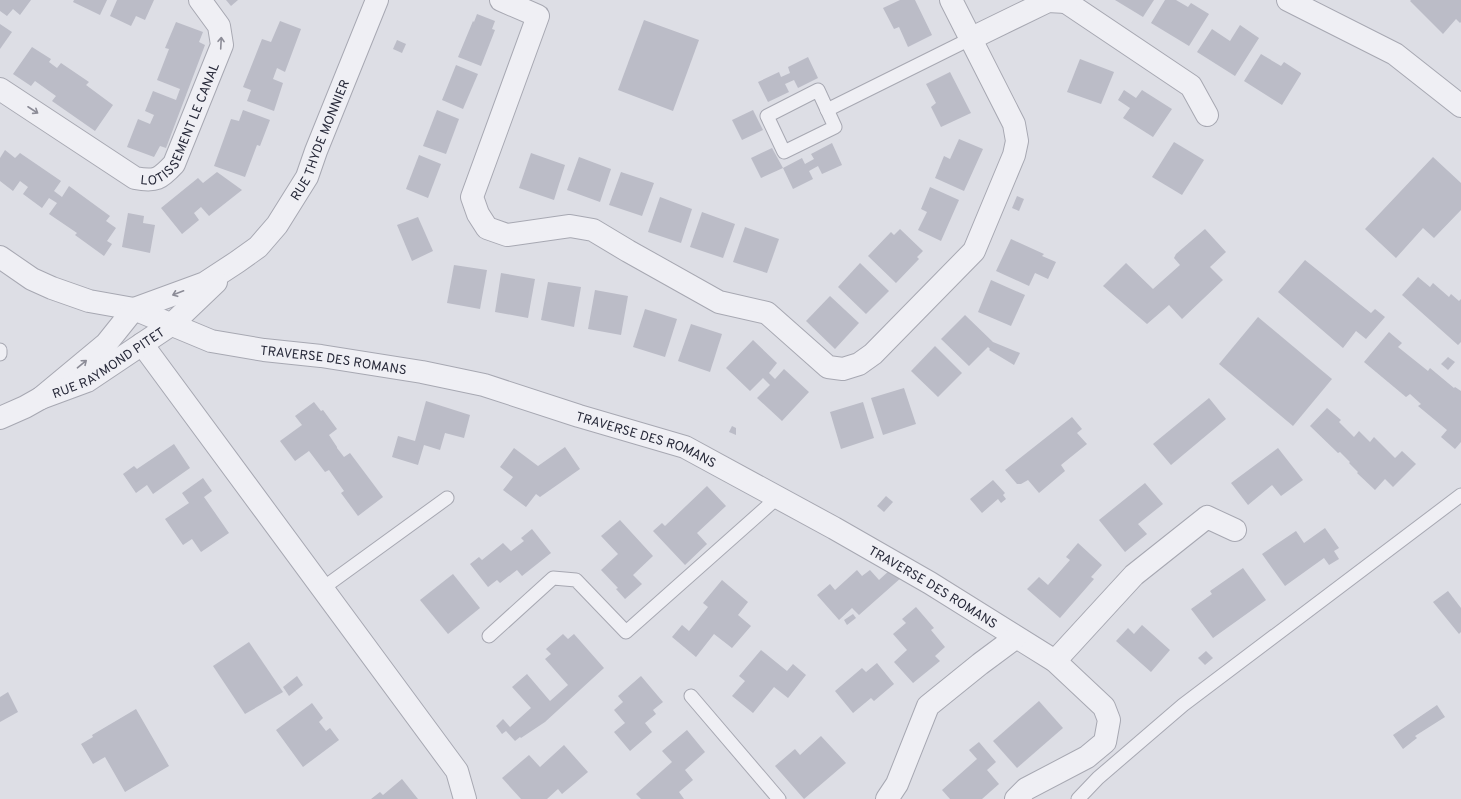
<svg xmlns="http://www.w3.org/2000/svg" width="1461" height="799" viewBox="0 0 1461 799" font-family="Overpass,sans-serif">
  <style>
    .building { fill: #bbbcc7 }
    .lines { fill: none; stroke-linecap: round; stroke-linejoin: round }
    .lane-casing { stroke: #a7a8b2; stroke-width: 15 }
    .street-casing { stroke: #a7a8b2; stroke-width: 24 }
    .lane { stroke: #efeff4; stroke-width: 13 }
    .street { stroke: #efeff4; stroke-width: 22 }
    .oneway { stroke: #8c8c97 }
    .labels { text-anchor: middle; stroke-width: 3.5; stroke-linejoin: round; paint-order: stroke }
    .street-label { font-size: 13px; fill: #282a3a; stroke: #ecedf3 }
  </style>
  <rect width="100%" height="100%" fill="#dddee5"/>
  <g class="building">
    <polygon points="0,0 31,0 20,15 13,9 7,16 0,11"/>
    <polygon points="74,0 107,0 100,15 73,2"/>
    <polygon points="117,0 154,0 145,20 136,16 131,26 110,16"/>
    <polygon points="226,0 238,0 231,6"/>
    <polygon points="900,0 915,0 932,35 908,47 899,27 894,29 883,8"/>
    <polygon points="1115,0 1154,0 1143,17"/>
    <polygon points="1165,0 1176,0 1188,7 1191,3 1209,14 1189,46 1151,23"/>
    <polygon points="1411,0 1461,0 1461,22 1460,23 1456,19 1443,34 1410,1"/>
    <polygon points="477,14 495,21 492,29 495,30 481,66 458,57 473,21 474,22"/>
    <polygon points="644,20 699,40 673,111 618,90"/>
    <polygon points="280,21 301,29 285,72 277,68 273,79 283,83 274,111 247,101 251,90 243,87 262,39 271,42"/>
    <polygon points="176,22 203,32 199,42 205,45 166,148 160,146 154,157 127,147 138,119 150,124 154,115 145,111 153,91 176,100 180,89 157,80 169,49 165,48"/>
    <polygon points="0,24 12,32 0,49"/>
    <polygon points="1240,25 1259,38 1235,76 1197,52 1212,29 1230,41"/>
    <polygon points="397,40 406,44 402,53 393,49"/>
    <polygon points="32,47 51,59 49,62 57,68 61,63 89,82 86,85 113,105 95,131 52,101 56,96 35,81 31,86 13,74"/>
    <polygon points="1261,54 1281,66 1284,62 1301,73 1301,74 1282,105 1244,81"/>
    <polygon points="808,57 818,78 798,88 794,80 785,84 789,92 768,102 758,82 779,72 781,77 790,73 788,67"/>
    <polygon points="1080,59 1114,72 1101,104 1067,92"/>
    <polygon points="456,65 478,74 463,109 442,100"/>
    <polygon points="950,72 971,113 941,127 931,107 936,103 926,84"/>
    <polygon points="1124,90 1136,98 1142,90 1172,109 1153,137 1123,118 1130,108 1118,100"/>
    <polygon points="243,110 270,120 260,146 257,145 245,177 214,166 231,119 239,121"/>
    <polygon points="437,110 459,119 446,154 423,146"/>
    <polygon points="753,110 763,130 742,140 732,120"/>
    <polygon points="959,139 983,149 964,191 935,178 944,156 950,159"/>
    <polygon points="1174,142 1204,160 1182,195 1152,177"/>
    <polygon points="832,143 842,165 822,174 818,166 809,171 813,179 793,189 783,168 802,158 805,164 814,159 811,154"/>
    <polygon points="772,148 783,168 761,178 751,158"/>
    <polygon points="5,150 15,158 20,153 61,181 54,191 62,197 69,186 110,216 106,221 116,228 107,241 112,244 104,256 75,235 77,233 49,214 57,203 49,198 42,208 23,194 28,187 20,181 13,191 0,181 0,158"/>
    <polygon points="531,153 565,165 554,200 519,188"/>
    <polygon points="419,155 441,164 428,198 406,189"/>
    <polygon points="579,157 611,169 600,202 567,190"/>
    <polygon points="1433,157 1461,183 1461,210 1434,238 1423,228 1396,258 1365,229"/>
    <polygon points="217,172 242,190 209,216 201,207 194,213 199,220 182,234 161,208 198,178 203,183"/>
    <polygon points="621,172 654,183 642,216 609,205"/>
    <polygon points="930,187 959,200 941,241 918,230 927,212 921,209"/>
    <polygon points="1017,196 1024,199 1019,211 1012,208"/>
    <polygon points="660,197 692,209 681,243 648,232"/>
    <polygon points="702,212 735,224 723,258 690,247"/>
    <polygon points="128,213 144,216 143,223 155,225 150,253 122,247"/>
    <polygon points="418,217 433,251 412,261 397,225"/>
    <polygon points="745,227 779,239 767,273 733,262"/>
    <polygon points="900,229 923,251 917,257 919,259 896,283 868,256 891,232 894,235"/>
    <polygon points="1205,229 1226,252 1210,267 1223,280 1182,319 1169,305 1147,324 1103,286 1126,263 1153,289 1180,265 1174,258 1176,254"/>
    <polygon points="1011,239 1044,254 1042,256 1056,262 1048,279 1035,273 1029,286 996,271"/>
    <polygon points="1305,260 1371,313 1375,309 1385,317 1366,339 1356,331 1343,348 1278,292"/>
    <polygon points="860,263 889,291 866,314 838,287"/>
    <polygon points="454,265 487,270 480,309 447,303"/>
    <polygon points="501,273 535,279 528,318 495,312"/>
    <polygon points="1418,277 1430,287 1433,283 1449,297 1451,294 1459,301 1461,299 1461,342 1458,345 1402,295"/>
    <polygon points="991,280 1025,295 1011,326 978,312"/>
    <polygon points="548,282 581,287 574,327 541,320"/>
    <polygon points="595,290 628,296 621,335 588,329"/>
    <polygon points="830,296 859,323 835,349 806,321"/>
    <polygon points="645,309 677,319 665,357 633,347"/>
    <polygon points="965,315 993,342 1020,353 1014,365 989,350 990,349 988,347 969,366 941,339"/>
    <polygon points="1258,317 1332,379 1293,426 1219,364"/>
    <polygon points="691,324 722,334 710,372 678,361"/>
    <polygon points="1389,332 1402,343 1398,347 1428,371 1430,368 1454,388 1455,387 1461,391 1461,442 1455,449 1441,437 1447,430 1418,406 1421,404 1410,394 1406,397 1364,362"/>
    <polygon points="753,340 777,363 769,373 775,379 784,369 809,392 782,421 757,398 770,385 763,378 750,391 726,368"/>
    <polygon points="935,346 962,373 938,397 911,371"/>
    <polygon points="1448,357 1455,362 1448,370 1441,364"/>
    <polygon points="904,388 916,424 883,435 871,398"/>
    <polygon points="1209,398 1226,419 1171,465 1153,444"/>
    <polygon points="426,401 470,415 464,438 445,433 440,450 424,445 418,465 392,457 398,436 415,441"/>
    <polygon points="314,402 321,411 323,410 337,429 329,435 337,447 337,448 344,457 350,453 383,497 358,516 341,493 344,491 329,470 325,472 309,451 295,461 280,441 302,425 295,416"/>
    <polygon points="863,402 874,438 841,449 830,412"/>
    <polygon points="1327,408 1341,420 1339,422 1354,437 1359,431 1370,442 1374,437 1395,458 1402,451 1416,464 1393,487 1385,479 1375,490 1357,473 1358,472 1349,463 1350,462 1340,452 1338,453 1310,426"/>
    <polygon points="1072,417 1082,429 1077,433 1087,444 1061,465 1065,471 1039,493 1028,480 1021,484 1017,484 1005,470"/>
    <polygon points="732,426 736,428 736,435 729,432"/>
    <polygon points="174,444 190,468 153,494 147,485 136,493 123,474 134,466 137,469"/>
    <polygon points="565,447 580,469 540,497 536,494 526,507 503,490 513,477 500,467 514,448 538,466"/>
    <polygon points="1278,448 1303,480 1281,496 1272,485 1248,505 1231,483"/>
    <polygon points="203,478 212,491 204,497 229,533 201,552 192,539 183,545 165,519 189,503 182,493"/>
    <polygon points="993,480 1005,493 1003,495 1006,499 1001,503 998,499 982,513 970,499"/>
    <polygon points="1145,483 1163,504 1138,524 1147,534 1125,552 1099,520"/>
    <polygon points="707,486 726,506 697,533 707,544 685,565 653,531 662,523 665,526"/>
    <polygon points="886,496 893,502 884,512 877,506"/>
    <polygon points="620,520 653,556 633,575 642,584 625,599 616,589 618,588 601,570 618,554 601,536"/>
    <polygon points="1325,528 1339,548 1334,551 1339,559 1329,565 1324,558 1285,586 1262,554 1296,531 1304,543"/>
    <polygon points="532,529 551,553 522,576 517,570 500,583 497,580 488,587 470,564 479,557 482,560 503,543 511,551 524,541 521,538"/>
    <polygon points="1078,543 1102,565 1091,577 1094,579 1060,618 1027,589 1039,577 1048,585 1070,560 1066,557"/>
    <polygon points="1243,568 1266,600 1213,638 1191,609 1212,594 1210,591"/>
    <polygon points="891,569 902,577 859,615 852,608 839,620 817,595 830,584 835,590 857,570 862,576 870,570 879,580"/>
    <polygon points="453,574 480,608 448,634 420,600"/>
    <polygon points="722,580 748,602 738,615 751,626 732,648 714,634 696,657 672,637 682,625 689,631 708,607 703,603"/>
    <polygon points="1448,591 1461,608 1461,632 1459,634 1433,602"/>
    <polygon points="916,607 934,628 931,630 945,647 935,656 940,661 913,683 894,662 907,650 893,634 906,623 902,619"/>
    <polygon points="853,614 856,618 847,625 844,620"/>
    <polygon points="1142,625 1170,650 1151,672 1116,641 1128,628 1134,634"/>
    <polygon points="563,634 568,639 574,634 604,668 545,722 521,738 520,737 515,741 506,731 502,734 496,726 503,719 510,727 531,708 512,687 527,674 550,701 568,685 545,659 551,654 546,649"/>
    <polygon points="249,642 283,692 245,714 213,666"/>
    <polygon points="761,650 787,671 793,664 806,675 788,698 774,687 753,713 732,696 745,681 739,676"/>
    <polygon points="1206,651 1213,658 1205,665 1198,658"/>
    <polygon points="877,663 894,684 874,701 871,698 853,713 835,691 862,668 866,672"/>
    <polygon points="297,676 303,685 289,696 283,687"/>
    <polygon points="641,676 663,702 653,710 656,714 645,723 652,732 630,751 614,732 625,723 614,710 623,702 618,696"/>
    <polygon points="8,692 18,712 0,722 0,697"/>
    <polygon points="1039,701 1063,728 1017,768 993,741"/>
    <polygon points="312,703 323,718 319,722 326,731 330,728 339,740 303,767 276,730"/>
    <polygon points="1437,705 1445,717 1415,736 1417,738 1403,749 1393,735"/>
    <polygon points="136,709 169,766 125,792 105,757 93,764 81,744 93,737 92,735"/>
    <polygon points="687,730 705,752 685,770 693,780 679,792 684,799 641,799 636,794 672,762 662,751"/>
    <polygon points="821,736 846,763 804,799 775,766 795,749 800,755"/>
    <polygon points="979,742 996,762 987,770 999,784 982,799 950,799 942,790 977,759 969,750"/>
    <polygon points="564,745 588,772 562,794 558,789 547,799 521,799 502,778 529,755 540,767"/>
    <polygon points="402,779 418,799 371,799 380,792 383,795"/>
  </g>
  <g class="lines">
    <g class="lane-casing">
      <g id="lane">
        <polygon points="818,90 835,127 784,152 767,116"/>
        <polyline points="827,110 972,38"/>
        <polyline points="0,350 0,354"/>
        <polyline points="323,588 447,498"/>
        <polyline points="489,636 553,578 576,580 626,632 778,497"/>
        <polyline points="691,696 779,799"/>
        <polyline points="1078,799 1098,778 1183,705 1461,495"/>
      </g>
    </g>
    <g class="street-casing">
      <g id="street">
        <polyline points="501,0 538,16 472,197 478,214 487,228 507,235 570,226 593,230 628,251 719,302 767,313 828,367 843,369 859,364 873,354 974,251 1014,155 1017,141 1014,124 951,0"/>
        <polyline points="1288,0 1395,54 1461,106"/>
        <polyline points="1066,2 1191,86 1207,115"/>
        <polyline points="972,38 1048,1 1066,2 1067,0"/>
        <path id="s1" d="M0,89L135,178C156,182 160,179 174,164L222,45L219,26L200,0"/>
        <path id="s2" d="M0,257L32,279L52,288L89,301L134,309L211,341L264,350L321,356L422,372L484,385L579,416L685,447L834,528L930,583L1055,661L1104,707L1109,720L1105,742L1087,757L1026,789L1016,799"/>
        <polyline points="142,344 457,771 465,799"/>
        <path id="s3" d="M41,398L106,344L134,309L205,283L237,262L258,247L277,225L307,177L316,151L377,0"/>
        <path id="s4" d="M0,418L25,407L41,398L87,381L172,324L216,282"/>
        <polyline points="1055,661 1134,575 1207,517 1235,530"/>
        <polyline points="887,799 897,784 928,706 980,664 1015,638"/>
      </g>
    </g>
    <use href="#lane" class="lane"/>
    <use href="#street" class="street"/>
  </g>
  <defs><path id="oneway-shaft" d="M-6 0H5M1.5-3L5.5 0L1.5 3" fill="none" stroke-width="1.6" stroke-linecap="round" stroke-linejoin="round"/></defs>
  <g class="oneway">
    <use href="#oneway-shaft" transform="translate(221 43) rotate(-87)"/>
    <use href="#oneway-shaft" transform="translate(33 110) rotate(33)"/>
    <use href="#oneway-shaft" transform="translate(178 293) rotate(159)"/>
    <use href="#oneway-shaft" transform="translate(82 364) rotate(-40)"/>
  </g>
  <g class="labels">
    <g class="street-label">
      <text dy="5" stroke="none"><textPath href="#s1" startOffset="241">LOTISSEMENT LE CANAL</textPath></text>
      <text dy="5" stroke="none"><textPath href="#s3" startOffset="394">RUE THYDE MONNIER</textPath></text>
      <text dy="5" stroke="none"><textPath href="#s2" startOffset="353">TRAVERSE DES ROMANS</textPath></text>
      <text dy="5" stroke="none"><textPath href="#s4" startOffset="122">RUE RAYMOND PITET</textPath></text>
      <text dy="5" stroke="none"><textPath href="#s2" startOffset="677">TRAVERSE DES ROMANS</textPath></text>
      <text dy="5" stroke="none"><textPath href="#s2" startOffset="1001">TRAVERSE DES ROMANS</textPath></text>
    </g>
  </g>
</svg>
